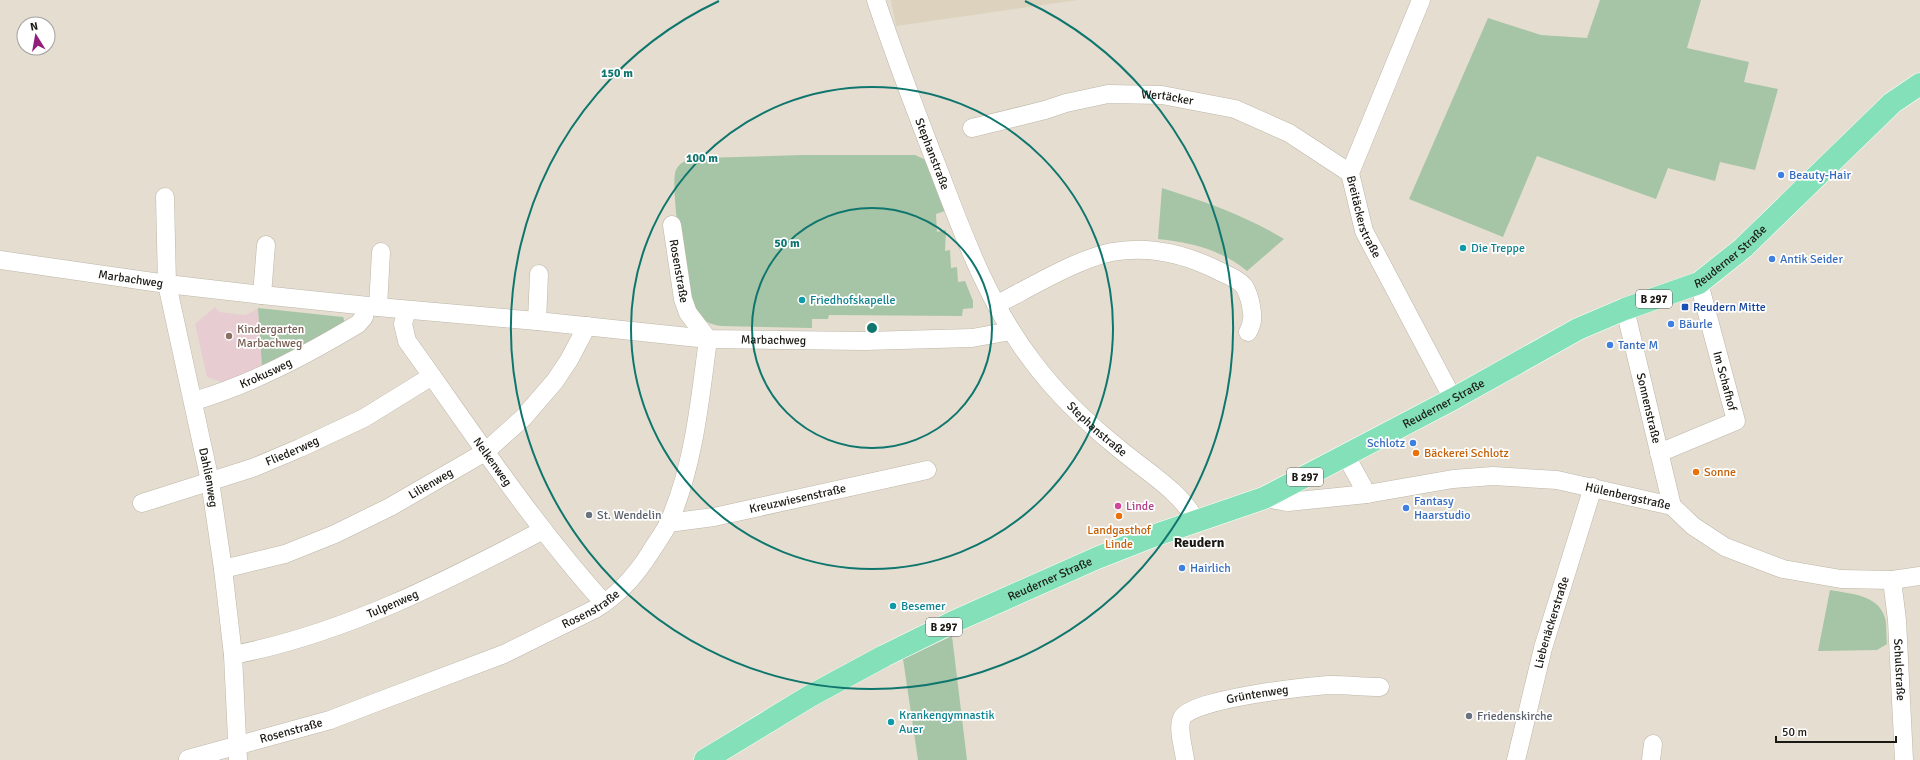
<svg xmlns="http://www.w3.org/2000/svg" width="1920" height="760" viewBox="0 0 1920 760" font-family="Signika,sans-serif">
  <style>
    .built { fill: #ddd2be }
    .education { fill: #e7cdd2 }
    .green { fill: #a6c4a6 }
    .lines { fill: none; stroke-linecap: round; stroke-linejoin: round }
    .minor-casing { stroke: #bdb6a8; stroke-width: 19 }
    .major-casing { stroke: #fff; stroke-width: 23 }
    .minor { stroke: #fff; stroke-width: 18 }
    .major { stroke: #84e0b8; stroke-width: 22 }
    .ring { fill: none; stroke: #0f766e; stroke-width: 2 }
    .shop-dot { fill: #3f7fe0; stroke: #fff; stroke-width: 1.5 }
    .culture-dot { fill: #0f9aa8; stroke: #fff; stroke-width: 1.5 }
    .transit-dot { fill: #1a4fb4; stroke: #fff; stroke-width: 1.5 }
    .education-dot { fill: #8d6e63; stroke: #fff; stroke-width: 1.5 }
    .food-dot { fill: #e8710a; stroke: #fff; stroke-width: 1.5 }
    .hotel-dot { fill: #d1479c; stroke: #fff; stroke-width: 1.5 }
    .worship-dot { fill: #6b7280; stroke: #fff; stroke-width: 1.5 }
    .labels { text-anchor: middle; stroke-width: 3.5; stroke-linejoin: round; paint-order: stroke }
    .shield { fill: #fff; stroke: #5f5e5a; stroke-width: 1 }
    .shield-label { font-size: 11px; font-weight: bold; fill: #1b1914 }
    .street-label { font-size: 12px; fill: #1b1914; stroke: #fff }
    .shop-label { font-size: 12px; fill: #366cbe; stroke: #fff; text-anchor: start }
    .culture-label { font-size: 12px; fill: #0d838f; stroke: #fff; text-anchor: start }
    .transit-label { font-size: 12px; fill: #164399; stroke: #fff; text-anchor: start }
    .education-label { font-size: 12px; fill: #785e54; stroke: #fff; text-anchor: start }
    .food-label { font-size: 12px; fill: #c56008; stroke: #fff; text-anchor: start }
    .hotel-label { font-size: 12px; fill: #b23c85; stroke: #fff; text-anchor: start }
    .worship-label { font-size: 12px; fill: #5b616d; stroke: #fff; text-anchor: start }
    .quarter-label { font-size: 14px; font-weight: bold; fill: #1b1914; stroke: #fff }
    .centre { fill: #0f766e; stroke: #fff; stroke-width: 2 }
    .ring-label { font-size: 12px; text-anchor: middle; font-weight: bold; fill: #0f766e; stroke: #fff; stroke-width: 3.5; stroke-linejoin: round; paint-order: stroke }
  </style>
  <rect width="100%" height="100%" fill="#e5ded0"/>
  <polygon class="built" points="891,0 1078,0 896,26"/>
  <polygon class="education" points="215,307 219,312 246,315 258,308 262,367 227,384 207,377 195,324"/>
  <g class="green">
    <polygon points="1600,0 1701,0 1687,48 1749,62 1744,82 1778,89 1755,170 1720,162 1715,181 1668,168 1656,199 1537,156 1503,237 1409,199 1488,18 1541,35 1587,38"/>
    <path d="M803,155H915L926,160L945,211L936,214L937,232L946,230L945,251L950,250L951,268L957,267L958,282L965,281L973,301V308L963,309L962,316L829,315L828,319H812V328L721,326C709,324 702,321 695,311C686,297 669,185 676,170C680,160 692,159 702,158Z"/>
    <path d="M1162,188C1206,202 1244,215 1284,239L1247,271C1222,250 1190,242 1158,239Z"/>
    <polygon points="258,308 343,317 346,325 262,367"/>
    <path d="M1830,590C1850,594 1878,594 1885,618C1887,626 1886,636 1887,644L1877,650L1818,651Z"/>
    <polygon points="952,636 967,760 918,760 903,659"/>
  </g>
  <g class="lines">
    <g class="minor-casing">
      <g id="minor">
        <path id="s1" d="M876,0C895,58 917,114 939,171C964,237 989,305 1033,362C1057,394 1086,422 1117,447C1141,468 1183,492 1196,522"/>
        <path id="s2" d="M1421,0L1350,173L1364,231L1453,399"/>
        <path id="s3" d="M972,128L1045,110L1066,103L1108,94L1162,95L1235,109L1289,133L1350,173"/>
        <path id="s4" d="M165,197L167,284L210,481L223,569L233,655L238,760"/>
        <path id="s5" d="M0,260L167,284L262,295L378,307L537,321L708,339L865,341L972,338L1011,331"/>
        <polyline points="262,295 266,245"/>
        <path d="M996,305C1029,288 1077,259 1112,252C1150,245 1189,255 1223,273C1230,276 1239,280 1244,286C1247,291 1250,300 1251,306C1253,316 1253,323 1248,332"/>
        <polyline points="378,307 381,252"/>
        <path id="s6" d="M1625,309L1672,506"/>
        <path id="s7" d="M407,310L403,324L407,341C471,430 531,522 604,603"/>
        <polyline points="537,321 539,274"/>
        <path id="s8" d="M194,401C252,384 306,355 358,324L364,317L365,306"/>
        <polyline points="1659,453 1736,421 1699,283"/>
        <polyline points="1346,456 1367,494"/>
        <path id="s9" d="M1264,498L1288,502L1367,494L1453,479L1493,476L1557,480L1672,506L1693,526L1725,547L1783,569L1841,579L1892,580L1920,576"/>
        <path id="s10" d="M142,503L255,467L300,448L364,418L432,376"/>
        <path id="s11" d="M668,523L714,517L927,470"/>
        <path id="s12" d="M223,569L285,554L335,534L390,507L485,452L523,418L555,381L569,360L587,326"/>
        <path id="s13" d="M1892,580L1897,620L1904,760"/>
        <path id="s14" d="M233,655C343,634 445,582 543,530"/>
        <path id="s15" d="M188,759L330,720L377,702L504,654L595,609C617,596 636,575 650,553C656,543 664,533 669,522C694,465 700,400 708,339L688,313L683,299L672,225"/>
        <path id="s16" d="M1185,760C1184,748 1177,729 1182,718C1191,699 1308,686 1331,685C1347,685 1364,687 1380,687"/>
        <path id="s17" d="M1516,760L1543,648L1593,487"/>
        <polyline points="1651,760 1653,744"/>
      </g>
    </g>
    <g class="major-casing">
      <g id="major">
        <path id="s18" d="M705,760L810,696L884,656L953,622L1097,558L1153,536L1264,498L1453,399L1578,329L1625,309L1699,283L1743,248L1892,103L1920,84"/>
      </g>
    </g>
    <use href="#minor" class="minor"/>
    <use href="#major" class="major"/>
  </g>
  <g class="ring">
    <circle cx="872" cy="328" r="120"/>
    <circle cx="872" cy="328" r="241"/>
    <path d="M1025 1A361 361 0 1 1 719 1"/>
  </g>
  <g class="shop-dot">
    <circle cx="1781" cy="175" r="4"/>
    <circle cx="1772" cy="259" r="4"/>
    <circle cx="1671" cy="324" r="4"/>
    <circle cx="1610" cy="345" r="4"/>
    <circle cx="1413" cy="443" r="4"/>
    <circle cx="1406" cy="508" r="4"/>
    <circle cx="1182" cy="568" r="4"/>
  </g>
  <g class="culture-dot">
    <circle cx="1463" cy="248" r="4"/>
    <circle cx="802" cy="300" r="4"/>
    <circle cx="893" cy="606" r="4"/>
    <circle cx="891" cy="722" r="4"/>
  </g>
  <rect class="transit-dot" x="1681" y="303" width="8" height="8" rx="2"/>
  <circle class="education-dot" cx="229" cy="336" r="4"/>
  <g class="food-dot">
    <circle cx="1416" cy="453" r="4"/>
    <circle cx="1696" cy="472" r="4"/>
    <circle cx="1119" cy="516" r="4"/>
  </g>
  <circle class="hotel-dot" cx="1118" cy="506" r="4"/>
  <g class="worship-dot">
    <circle cx="589" cy="515" r="4"/>
    <circle cx="1469" cy="716" r="4"/>
  </g>
  <g class="labels">
    <g class="shield">
      <rect x="1636" y="290" width="36" height="18" rx="3"/>
      <rect x="1287" y="468" width="36" height="18" rx="3"/>
      <rect x="926" y="618" width="36" height="18" rx="3"/>
    </g>
    <g class="shield-label">
      <text x="1654" y="303">B 297</text>
      <text x="1305" y="481">B 297</text>
      <text x="944" y="631">B 297</text>
    </g>
    <g class="street-label">
      <text dy="4" stroke="none"><textPath href="#s3" startOffset="200">Wertäcker</textPath></text>
      <text dy="4" stroke="none"><textPath href="#s1" startOffset="164">Stephanstraße</textPath></text>
      <text dy="4" stroke="none"><textPath href="#s2" startOffset="233">Breitäckerstraße</textPath></text>
      <text dy="4" stroke="none"><textPath href="#s18" startOffset="1146">Reuderner Straße</textPath></text>
      <text transform="translate(679 271) rotate(80)" y="4">Rosenstraße</text>
      <text dy="4" stroke="none"><textPath href="#s5" startOffset="132">Marbachweg</textPath></text>
      <text dy="4" stroke="none"><textPath href="#s5" startOffset="778">Marbachweg</textPath></text>
      <text dy="4" stroke="none"><textPath href="#s8" startOffset="77">Krokusweg</textPath></text>
      <text transform="translate(1725 381) rotate(75)" y="4">Im Schafhof</text>
      <text dy="4" stroke="none"><textPath href="#s18" startOffset="822">Reuderner Straße</textPath></text>
      <text dy="4" stroke="none"><textPath href="#s6" startOffset="102">Sonnenstraße</textPath></text>
      <text dy="4" stroke="none"><textPath href="#s1" startOffset="489">Stephanstraße</textPath></text>
      <text dy="4" stroke="none"><textPath href="#s10" startOffset="159">Fliederweg</textPath></text>
      <text dy="4" stroke="none"><textPath href="#s7" startOffset="180">Nelkenweg</textPath></text>
      <text dy="4" stroke="none"><textPath href="#s4" startOffset="285">Dahlienweg</textPath></text>
      <text dy="4" stroke="none"><textPath href="#s12" startOffset="226">Lilienweg</textPath></text>
      <text dy="4" stroke="none"><textPath href="#s9" startOffset="368">Hülenbergstraße</textPath></text>
      <text dy="4" stroke="none"><textPath href="#s11" startOffset="132">Kreuzwiesenstraße</textPath></text>
      <text dy="4" stroke="none"><textPath href="#s18" startOffset="390">Reuderner Straße</textPath></text>
      <text dy="4" stroke="none"><textPath href="#s14" startOffset="168">Tulpenweg</textPath></text>
      <text dy="4" stroke="none"><textPath href="#s15" startOffset="431">Rosenstraße</textPath></text>
      <text dy="4" stroke="none"><textPath href="#s17" startOffset="142">Liebenäckerstraße</textPath></text>
      <text dy="4" stroke="none"><textPath href="#s13" startOffset="90">Schulstraße</textPath></text>
      <text dy="4" stroke="none"><textPath href="#s16" startOffset="123">Grüntenweg</textPath></text>
      <text dy="4" stroke="none"><textPath href="#s15" startOffset="107">Rosenstraße</textPath></text>
    </g>
    <g class="shop-label">
      <text x="1789" y="179">Beauty-Hair</text>
      <text x="1780" y="263">Antik Seider</text>
      <text x="1679" y="328">Bäurle</text>
      <text x="1618" y="349">Tante M</text>
      <text x="1405" y="447" text-anchor="end">Schlotz</text>
      <text x="1414" y="505">Fantasy<tspan x="1414" dy="14">Haarstudio</tspan></text>
      <text x="1190" y="572">Hairlich</text>
    </g>
    <g class="culture-label">
      <text x="1471" y="252">Die Treppe</text>
      <text x="810" y="304">Friedhofskapelle</text>
      <text x="901" y="610">Besemer</text>
      <text x="899" y="719">Krankengymnastik<tspan x="899" dy="14">Auer</tspan></text>
    </g>
    <g class="transit-label">
      <text x="1693" y="311">Reudern Mitte</text>
    </g>
    <g class="education-label">
      <text x="237" y="333">Kindergarten<tspan x="237" dy="14">Marbachweg</tspan></text>
    </g>
    <g class="food-label">
      <text x="1424" y="457">Bäckerei Schlotz</text>
      <text x="1704" y="476">Sonne</text>
      <text x="1119" y="534" text-anchor="middle">Landgasthof<tspan x="1119" dy="14">Linde</tspan></text>
    </g>
    <g class="hotel-label">
      <text x="1126" y="510">Linde</text>
    </g>
    <g class="worship-label">
      <text x="597" y="519">St. Wendelin</text>
      <text x="1477" y="720">Friedenskirche</text>
    </g>
    <g class="quarter-label">
      <text x="1199" y="547">Reudern</text>
    </g>
  </g>
  <circle cx="872" cy="328" r="6" class="centre"/>
  <g class="ring-label">
    <text x="617" y="77">150 m</text>
    <text x="702" y="162">100 m</text>
    <text x="787" y="247">50 m</text>
  </g>
  <g transform="translate(36 36) rotate(349)"><circle r="19" fill="#ffffff" stroke="#a4a3a1"/>
  <path d="M0-3L7 15L0 10L-7 15Z" fill="#911d7d"/>
  <text y="-6" font-size="11" font-weight="bold" text-anchor="middle" fill="#1b1914">N</text>
  </g>
  <path d="M1776 736v6h120v-6" fill="none" stroke="#1b1914" stroke-width="2"/>
  <text x="1782" y="736" font-size="12" fill="#1b1914" stroke="#ffffff" stroke-width="3" paint-order="stroke">50 m</text>
</svg>
